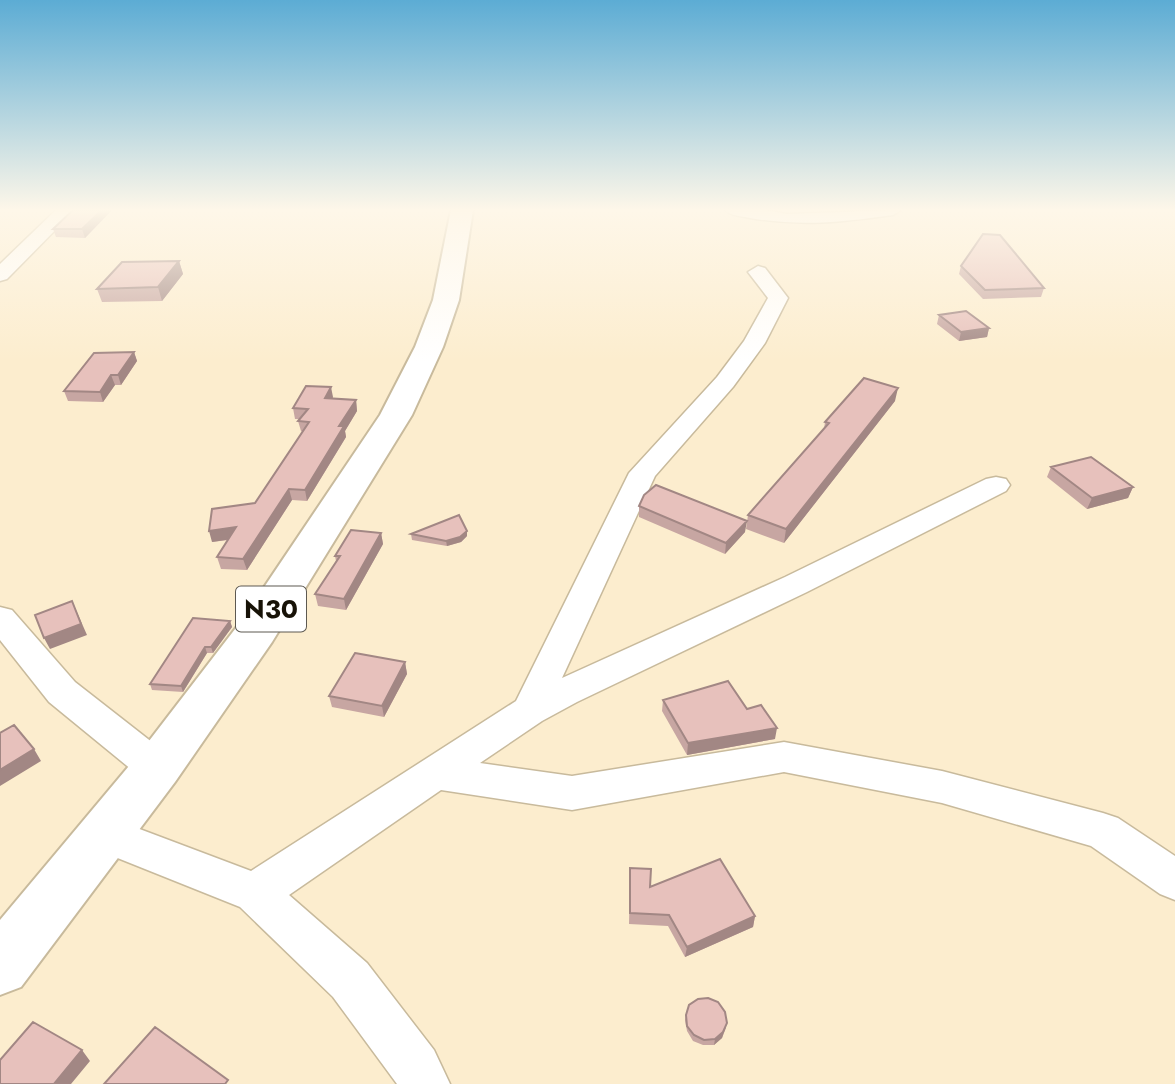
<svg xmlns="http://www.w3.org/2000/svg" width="1175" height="1084" viewBox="0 0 1175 1084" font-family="Jost,sans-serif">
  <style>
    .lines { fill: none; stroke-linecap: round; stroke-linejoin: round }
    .minor-casing { stroke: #c8ba9c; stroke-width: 3 }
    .major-casing { stroke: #c8ba9c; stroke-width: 4 }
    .minor { fill: #fff; fill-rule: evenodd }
    .major { fill: #fff; fill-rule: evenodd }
    .wall { fill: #c7a6a2 }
    .shaded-wall { fill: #a28784 }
    .building { fill: #e7c1bc; stroke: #a28784; stroke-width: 2 }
    .labels { text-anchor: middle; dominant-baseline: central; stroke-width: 5; stroke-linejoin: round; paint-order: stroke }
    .shield { fill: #fff; stroke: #5d5951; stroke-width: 2 }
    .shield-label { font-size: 26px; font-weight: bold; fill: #171207 }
  </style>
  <rect width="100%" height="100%" fill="#fcedce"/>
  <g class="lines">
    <defs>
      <path id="minor" d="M 56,210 L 75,210 L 7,279 L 0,281 L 0,264 Z
        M 725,210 L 765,210 L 787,214 L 901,210 L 893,215 C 842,222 802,227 750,218 C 741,216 731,216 725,210 Z
        M 758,266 L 765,268 L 788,298 L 765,343 L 733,387 L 655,476 L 562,678 L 785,577 L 986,479 L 996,477 L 1006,479 L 1010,485 L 1006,491 L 807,592 L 577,702 L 542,721 L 480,763 L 572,776 L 784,742 L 942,771 L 1103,813 L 1118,818 L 1175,856 L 1175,900 L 1160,894 L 1091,846 L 942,803 L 784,772 L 572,810 L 441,790 L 289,895 L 367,963 L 434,1050 L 450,1084 L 397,1084 L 333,997 L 240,907 L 90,847 L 84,834 L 90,821 L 105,816 L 251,871 L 516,701 L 629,473 L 717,377 L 744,341 L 768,298 L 748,272 Z
        M 0,607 L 12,610 L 75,682 L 171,757 L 176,768 L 171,779 L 157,784 L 143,779 L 49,702 L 0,640 Z"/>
      <path id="major" d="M 451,210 L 473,210 L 459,300 L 443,347 L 412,415 L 272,642 L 175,782 L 21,987 L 0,995 L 0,920 L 139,754 L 242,620 L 380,415 L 415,347 L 433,300 Z"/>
    </defs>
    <use href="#minor" class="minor-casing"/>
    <use href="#major" class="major-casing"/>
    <use href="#minor" class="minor"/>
    <use href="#major" class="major"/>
  </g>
  <path class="wall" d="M 112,210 L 85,238 L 56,237 L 53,229 Z
    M 179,261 L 183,274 L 162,301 L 102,302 L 97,289 Z
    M 961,266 L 1044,288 L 1041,297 L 983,299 L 959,274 Z
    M 939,315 L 989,328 L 987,337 L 959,341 L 937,324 Z
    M 134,352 L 137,361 L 121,385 L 115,385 L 103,402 L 68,401 L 64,391 Z
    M 333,397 L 332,399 L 356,400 L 357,411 L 345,431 L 346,437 L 307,501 L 292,500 L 247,570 L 221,569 L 217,557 L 228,540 L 212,542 L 255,503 L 303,432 L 301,431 L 298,421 L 300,419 L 295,419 L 293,408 Z
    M 895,401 L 784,543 L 746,529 L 748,515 L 824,429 L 825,422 Z
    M 1051,467 L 1133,487 L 1128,498 L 1087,509 L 1047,477 Z
    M 639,506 L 745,532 L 725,554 L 639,517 Z
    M 467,531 L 467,536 L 461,542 L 447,546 L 412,540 L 411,534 Z
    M 381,533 L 383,544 L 346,610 L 318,606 L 315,594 L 336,561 L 335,556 Z
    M 230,621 L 232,627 L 213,653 L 207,653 L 183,692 L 152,690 L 150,684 Z
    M 405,662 L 407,674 L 384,717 L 332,707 L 329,696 Z
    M 663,700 L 747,709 L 775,739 L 687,755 L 662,711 Z
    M 630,878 L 650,887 L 755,916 L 753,927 L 685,957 L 668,926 L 629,924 Z
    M 686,1015 L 726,1028 L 722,1038 L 714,1045 L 703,1045 L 693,1041 L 687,1031 L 685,1020 Z"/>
  <path class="shaded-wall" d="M 102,210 L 112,210 L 85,238 L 82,229 Z
    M 179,261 L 183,274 L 162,301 L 158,287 Z
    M 989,328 L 987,337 L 959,341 L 961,332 Z
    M 134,352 L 137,361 L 121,385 L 118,375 Z
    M 111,375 L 115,385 L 103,402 L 100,392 Z
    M 331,387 L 333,397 L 327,409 L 325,398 Z
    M 898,388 L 895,401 L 784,543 L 786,529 Z
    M 356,400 L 357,411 L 345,431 L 346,437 L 307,501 L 305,490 L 339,426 Z
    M 1133,487 L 1128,498 L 1087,509 L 1092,498 Z
    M 289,489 L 292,500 L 247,570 L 243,559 Z
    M 747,521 L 745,532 L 725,554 L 726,543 Z
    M 236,527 L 239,538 L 212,542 L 209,531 Z
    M 467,531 L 467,536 L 461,542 L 447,546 L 446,541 Z
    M 381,533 L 383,544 L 346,610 L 344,599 Z
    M 72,601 L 87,635 L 50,649 L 44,638 Z
    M 230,621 L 232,627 L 213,653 L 211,647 Z
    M 205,647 L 207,653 L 183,692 L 181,686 Z
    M 405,662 L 407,674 L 384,717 L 382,706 Z
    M 777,728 L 775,739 L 687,755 L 688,743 Z
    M 34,749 L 41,761 L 0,786 L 0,770 Z
    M 755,916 L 753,927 L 685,957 L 687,947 Z
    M 727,1023 L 722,1038 L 714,1045 L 715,1039 Z
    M 82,1050 L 90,1061 L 71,1084 L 54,1084 Z"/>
  <path class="building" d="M 73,210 L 102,210 L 82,229 L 53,229 Z
    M 983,234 L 1000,235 L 1044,288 L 985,290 L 961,266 Z
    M 179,261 L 158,287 L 97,289 L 122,262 Z
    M 966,311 L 989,328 L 961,332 L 939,315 Z
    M 134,352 L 118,375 L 111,375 L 100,392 L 64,391 L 94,353 Z
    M 864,378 L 898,388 L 786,529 L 748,515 L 829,423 L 825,422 Z
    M 306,386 L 331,387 L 325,398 L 356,400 L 339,426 L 344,426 L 305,490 L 289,489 L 243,559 L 217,557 L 236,527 L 209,531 L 212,509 L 255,503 L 309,422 L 298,421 L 308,409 L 293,408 Z
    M 1091,457 L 1133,487 L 1092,498 L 1051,467 Z
    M 656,485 L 747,521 L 726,543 L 639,506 L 644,495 Z
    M 459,515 L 467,531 L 460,537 L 446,541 L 411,534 Z
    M 351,530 L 381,533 L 344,599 L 315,594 L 340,556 L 335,556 Z
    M 72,601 L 81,624 L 44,638 L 35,615 Z
    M 193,618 L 230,621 L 211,647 L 205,647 L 181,686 L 150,684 Z
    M 355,653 L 405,662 L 382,706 L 329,696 Z
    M 728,681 L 747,709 L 761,705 L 777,728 L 688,743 L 663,700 Z
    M 14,725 L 34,749 L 0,770 L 0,733 Z
    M 720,859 L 755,916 L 687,947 L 669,915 L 630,913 L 630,868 L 651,869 L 650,887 Z
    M 708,998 L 718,1002 L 725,1012 L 727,1023 L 723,1032 L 715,1039 L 704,1040 L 694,1035 L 687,1026 L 686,1015 L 689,1005 L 698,999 Z
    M 33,1022 L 82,1050 L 54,1084 L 0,1084 L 0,1060 Z
    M 155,1027 L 228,1080 L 225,1084 L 104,1084 Z"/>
  <linearGradient id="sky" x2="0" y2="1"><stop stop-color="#5cacd4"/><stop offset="0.58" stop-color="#fef7e9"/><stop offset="1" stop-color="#fef7e9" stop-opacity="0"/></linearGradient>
  <rect width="1175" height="362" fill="url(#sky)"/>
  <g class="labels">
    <rect class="shield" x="236" y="586.5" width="70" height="45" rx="5"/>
    <g class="shield-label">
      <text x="271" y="609">N30</text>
    </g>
  </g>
</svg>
